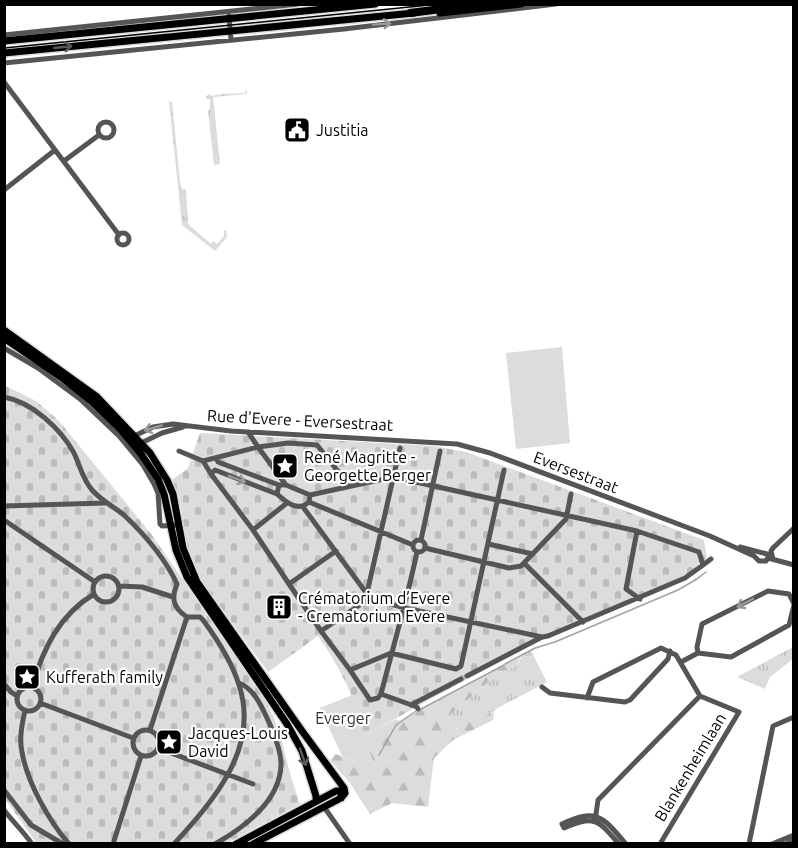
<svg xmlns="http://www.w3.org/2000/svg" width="798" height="848" viewBox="0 0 798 848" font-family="Ubuntu,sans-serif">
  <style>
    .grass { fill: url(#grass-tufts) }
    .forest { fill: url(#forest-firs) }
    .cemetery { fill: url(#cemetery-stones) }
    .garden { fill: #dcdcdc }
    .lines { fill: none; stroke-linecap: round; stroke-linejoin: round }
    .stream { stroke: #a3a3a3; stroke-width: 1.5 }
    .major-casing { stroke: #dbdbdb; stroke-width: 10 }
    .highway-casing { stroke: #dbdbdb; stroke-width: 11 }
    .minor { stroke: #555; stroke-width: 5 }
    .major { stroke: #000; stroke-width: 7 }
    .highway { stroke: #000; stroke-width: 8 }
    .tram { stroke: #000; stroke-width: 1.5 }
    .oneway { stroke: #999 }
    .oneway2 { stroke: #595959 }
    .labels { text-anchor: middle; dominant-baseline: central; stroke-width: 4.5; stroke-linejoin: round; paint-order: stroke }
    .poi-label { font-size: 16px; fill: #000; stroke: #fff; text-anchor: start }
    .street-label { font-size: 16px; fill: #000; stroke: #fff }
    .park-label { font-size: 16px; fill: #333; stroke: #fff }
  </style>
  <defs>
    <pattern id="grass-tufts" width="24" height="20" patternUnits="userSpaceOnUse" patternTransform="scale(1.5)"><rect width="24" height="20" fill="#dcdcdc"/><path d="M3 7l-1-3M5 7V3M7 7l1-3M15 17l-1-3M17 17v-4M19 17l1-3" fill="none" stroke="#bbb"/></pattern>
    <pattern id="forest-firs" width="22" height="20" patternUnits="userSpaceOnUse" patternTransform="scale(1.5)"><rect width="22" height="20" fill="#dcdcdc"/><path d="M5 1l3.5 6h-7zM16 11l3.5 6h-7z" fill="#bbb"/></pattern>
    <pattern id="cemetery-stones" width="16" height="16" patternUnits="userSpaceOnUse" patternTransform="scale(1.5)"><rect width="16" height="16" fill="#dcdcdc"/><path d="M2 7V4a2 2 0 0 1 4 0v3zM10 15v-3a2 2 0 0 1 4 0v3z" fill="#bbb"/></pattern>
  </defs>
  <rect width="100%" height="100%" fill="#fff"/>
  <path class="grass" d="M 247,89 L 247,94 L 213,97 L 220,164 L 214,165 L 208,110 L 210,109 L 210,99 L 206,99 L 206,96 L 210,94 L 212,96 L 222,94 L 245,93 Z
    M 169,101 L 172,102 L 180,181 L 182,189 L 186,190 L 188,224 L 211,244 L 213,241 L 217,244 L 224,236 L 224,230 L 226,230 L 227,237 L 215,251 L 182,225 Z
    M 709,569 L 698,579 L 678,590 L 531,651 L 547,682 L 496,709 C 490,716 465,724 453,731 L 449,716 L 493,678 L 517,665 L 521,658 L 520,655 L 535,648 L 555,642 L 683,587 Z
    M 793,647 L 793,659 L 770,677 L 765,689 L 737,677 Z"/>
  <path class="forest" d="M 521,656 L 517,665 L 493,678 L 449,716 L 454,731 L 467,723 L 494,712 L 493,720 L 453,740 L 434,758 L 428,807 L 392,803 L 370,814 L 350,783 L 330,760 L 335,754 L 354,760 L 373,762 L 364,736 L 396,719 L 399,721 Z"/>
  <path class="cemetery" d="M 4,385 L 36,401 L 59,421 L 152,535 L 263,696 L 273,715 L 283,746 L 291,777 L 300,804 L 227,843 L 37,844 L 5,799 Z
    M 200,433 L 433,446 L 466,452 L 704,540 L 707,559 L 700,562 L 693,571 L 657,589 L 516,652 L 364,736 C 356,699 340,667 318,636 L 268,672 L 203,583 L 193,564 L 186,541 L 181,508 L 172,480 L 188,468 Z"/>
  <path class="garden" d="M 562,347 L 570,443 L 516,449 L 506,353 Z
    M 352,695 L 373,762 L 358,768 L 354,760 L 342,756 L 320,708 Z"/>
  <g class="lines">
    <path class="stream" d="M 505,664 L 535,648 L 555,642 L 678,590 L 697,579 L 706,572
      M 421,709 L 504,665
      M 379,755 L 396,725 L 416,711"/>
    <defs>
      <path id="major" d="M 440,13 L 521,4
        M 4,41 L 375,4
        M 4,53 L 414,13
        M 4,330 L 96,396 L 150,453 L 167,480 L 173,494 L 183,548 L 197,582 L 302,731 L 344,788 L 345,793 L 341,798 L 253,844
        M 4,338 L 61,377 L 91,401 L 121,430 L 141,454 L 158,479 L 164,494 L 176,550 L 187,577 L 287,724 L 302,751 L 316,796 L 316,801
        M 236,844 L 336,791 L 341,791 L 341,798"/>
      <path id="highway" d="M 410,13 L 480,4"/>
    </defs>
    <use href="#major" class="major-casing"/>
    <use href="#highway" class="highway-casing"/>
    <path class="minor" d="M 229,16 L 231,40
      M 4,35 L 298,4
      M 4,63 L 344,29 L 556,4
      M 4,82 L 119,235
      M98 130a8 8 0 1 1 16 0a8 8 0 1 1-16 0Z
      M 64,161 L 99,135
      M 4,190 L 55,150
      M117 239a6 6 0 1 1 12 0a6 6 0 1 1-12 0Z
      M 4,348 L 38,368 L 80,399 L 119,436 L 143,465 L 154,484 L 158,493 L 160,524 L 162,526 L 178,525
      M 4,397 C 32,402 61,429 74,453 C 80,466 83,480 92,490 C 103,502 113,506 124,515 C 144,534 165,558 177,584 C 171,598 173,608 187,617 L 200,617 L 203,620 C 217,639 232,662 239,685 C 260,748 214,800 174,844
      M 248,432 L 258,447 L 288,443 L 317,445 L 345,480 L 347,487
      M 132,437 L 153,427 L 173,424 L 231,431 L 457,444 L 490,453 L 710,536 L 754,556 L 759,561 L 766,561 L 768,558 L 794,565
      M 139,444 L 162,433 L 183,427
      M 179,451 L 203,461 L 211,474 L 215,470 L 277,494
      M 216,458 L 218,462 L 279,485
      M 203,461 L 258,447 L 286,485 L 310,495 L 309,502 C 298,512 287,503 277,494 L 279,485 L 286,485
      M 211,474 L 253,530 L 287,503
      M 310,495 L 393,477 L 637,531 L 699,552 L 703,565 L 711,559
      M 309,502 L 413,545
      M 4,506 L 105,503
      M 303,507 L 370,598 L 405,608 L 542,637 L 548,636 L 685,578 L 703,565
      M 4,520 L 95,582
      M 253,530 L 289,584 L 336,551
      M 637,531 L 626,589 L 640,599
      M413 546a6 6 0 1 1 12 0a6 6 0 1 1-12 0Z
      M 421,540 L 440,451
      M 488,544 L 533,554
      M 740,547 L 767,554 L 768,558
      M 425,548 L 509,568 L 521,566 L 566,519 L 571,494
      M 417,552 C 407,600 393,647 381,694 L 378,698 L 370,700 L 350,670 L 391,653 L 456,669 L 461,666 L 504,470
      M 773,559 L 771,551 L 773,548 L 794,528
      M 524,563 L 583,622
      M93 589a13 13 0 1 1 26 0a13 13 0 1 1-26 0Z
      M 289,584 L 321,631 L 370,598
      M 119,586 L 142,587 L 173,597
      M 367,593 L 400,448
      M 321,631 L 350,670
      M 698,653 L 697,647 L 702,624 L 768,591 L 789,594 L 794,604
      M 681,662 L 698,653 L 731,657 L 789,625 L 794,605
      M 467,676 L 542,637
      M 4,684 L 11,692 L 17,696
      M17 699a12 12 0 1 1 24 0a12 12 0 1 1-24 0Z
      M 32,687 C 43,649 59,615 94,594
      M 542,687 L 550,693 L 625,702 L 630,700 L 668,659 L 670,651
      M 381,694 L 417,707 L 418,709
      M 587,698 L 593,682 L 661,648 L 676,655 L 700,696 L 739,712 L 660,844
      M 40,703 L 133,738
      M 411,705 L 461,679
      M 25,710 C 22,724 19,739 22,752 C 27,782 49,821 69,844
      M133 743a13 13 0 1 1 26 0a13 13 0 1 1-26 0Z
      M 150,730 L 187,617
      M 158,748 L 253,784
      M 4,790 L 31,825 L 63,844
      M 324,807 L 350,844
      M 4,810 C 13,822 24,832 32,844
      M 595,821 L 598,800 L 700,696
      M 113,844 L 141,756
      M 215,844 C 245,827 282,800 281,762 C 280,747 273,731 267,718 C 261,705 253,688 239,683
      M 619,844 C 597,819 595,815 564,828 L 562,824 C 597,808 602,816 626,844
      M 749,844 L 773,726 L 794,717
      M 772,844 L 794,835
      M 786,844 L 794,840"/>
    <use href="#major" class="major"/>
    <use href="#highway" class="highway"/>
    <path class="tram" d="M 4,48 L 439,4"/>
  </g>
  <defs><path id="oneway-shaft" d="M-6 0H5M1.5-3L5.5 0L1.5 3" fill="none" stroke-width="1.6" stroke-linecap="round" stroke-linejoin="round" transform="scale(1.5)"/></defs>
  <g class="oneway">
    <use href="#oneway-shaft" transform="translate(382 24) rotate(-4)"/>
    <use href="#oneway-shaft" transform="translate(153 428) rotate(164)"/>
    <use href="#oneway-shaft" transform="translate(237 479) rotate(21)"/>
    <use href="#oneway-shaft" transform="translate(745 603) rotate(152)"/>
  </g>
  <g class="oneway2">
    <use href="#oneway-shaft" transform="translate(63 47) rotate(-6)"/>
    <use href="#oneway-shaft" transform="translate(303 757) rotate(70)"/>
  </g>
  <defs>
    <symbol id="civic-square" viewBox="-11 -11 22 22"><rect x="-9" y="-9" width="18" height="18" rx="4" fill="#000" stroke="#fff"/><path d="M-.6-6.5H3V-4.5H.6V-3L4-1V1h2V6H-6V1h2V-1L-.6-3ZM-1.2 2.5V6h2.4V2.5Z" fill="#fff"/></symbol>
    <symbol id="sight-square" viewBox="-11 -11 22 22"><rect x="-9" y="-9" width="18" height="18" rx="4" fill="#000" stroke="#fff"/><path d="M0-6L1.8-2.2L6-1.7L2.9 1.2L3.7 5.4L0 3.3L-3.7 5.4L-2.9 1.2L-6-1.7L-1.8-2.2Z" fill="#fff"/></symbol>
    <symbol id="building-square" viewBox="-11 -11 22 22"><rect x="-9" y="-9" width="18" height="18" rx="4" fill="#000" stroke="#fff"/><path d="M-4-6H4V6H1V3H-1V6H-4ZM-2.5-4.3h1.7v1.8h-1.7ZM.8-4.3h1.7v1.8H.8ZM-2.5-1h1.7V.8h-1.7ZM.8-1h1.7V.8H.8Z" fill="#fff"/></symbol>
  </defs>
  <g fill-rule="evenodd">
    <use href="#civic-square" x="282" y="115" width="30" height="30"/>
    <use href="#sight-square" x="270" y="451" width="30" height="30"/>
    <use href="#building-square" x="264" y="592" width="30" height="30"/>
    <use href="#sight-square" x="12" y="662" width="30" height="30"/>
    <use href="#sight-square" x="154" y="727" width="30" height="30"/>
  </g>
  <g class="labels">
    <g class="poi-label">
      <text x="316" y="130">Justitia</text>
      <text x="304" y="457">René Magritte -<tspan x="304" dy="18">Georgette Berger</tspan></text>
      <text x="298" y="598">Crématorium d’Evere<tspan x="298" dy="18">- Crematorium Evere</tspan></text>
      <text x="46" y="677">Kufferath family</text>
      <text x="188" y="733">Jacques-Louis<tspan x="188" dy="18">David</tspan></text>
    </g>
    <g class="street-label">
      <text transform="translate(300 420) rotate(3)">Rue d'Evere - Eversestraat</text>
      <text transform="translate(576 472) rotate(21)">Eversestraat</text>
      <text transform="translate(690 767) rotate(-59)">Blankenheimlaan</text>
    </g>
    <g class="park-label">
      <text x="343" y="718">Everger</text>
    </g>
  </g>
  <rect width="798" height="848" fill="none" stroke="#000000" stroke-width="12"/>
</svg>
